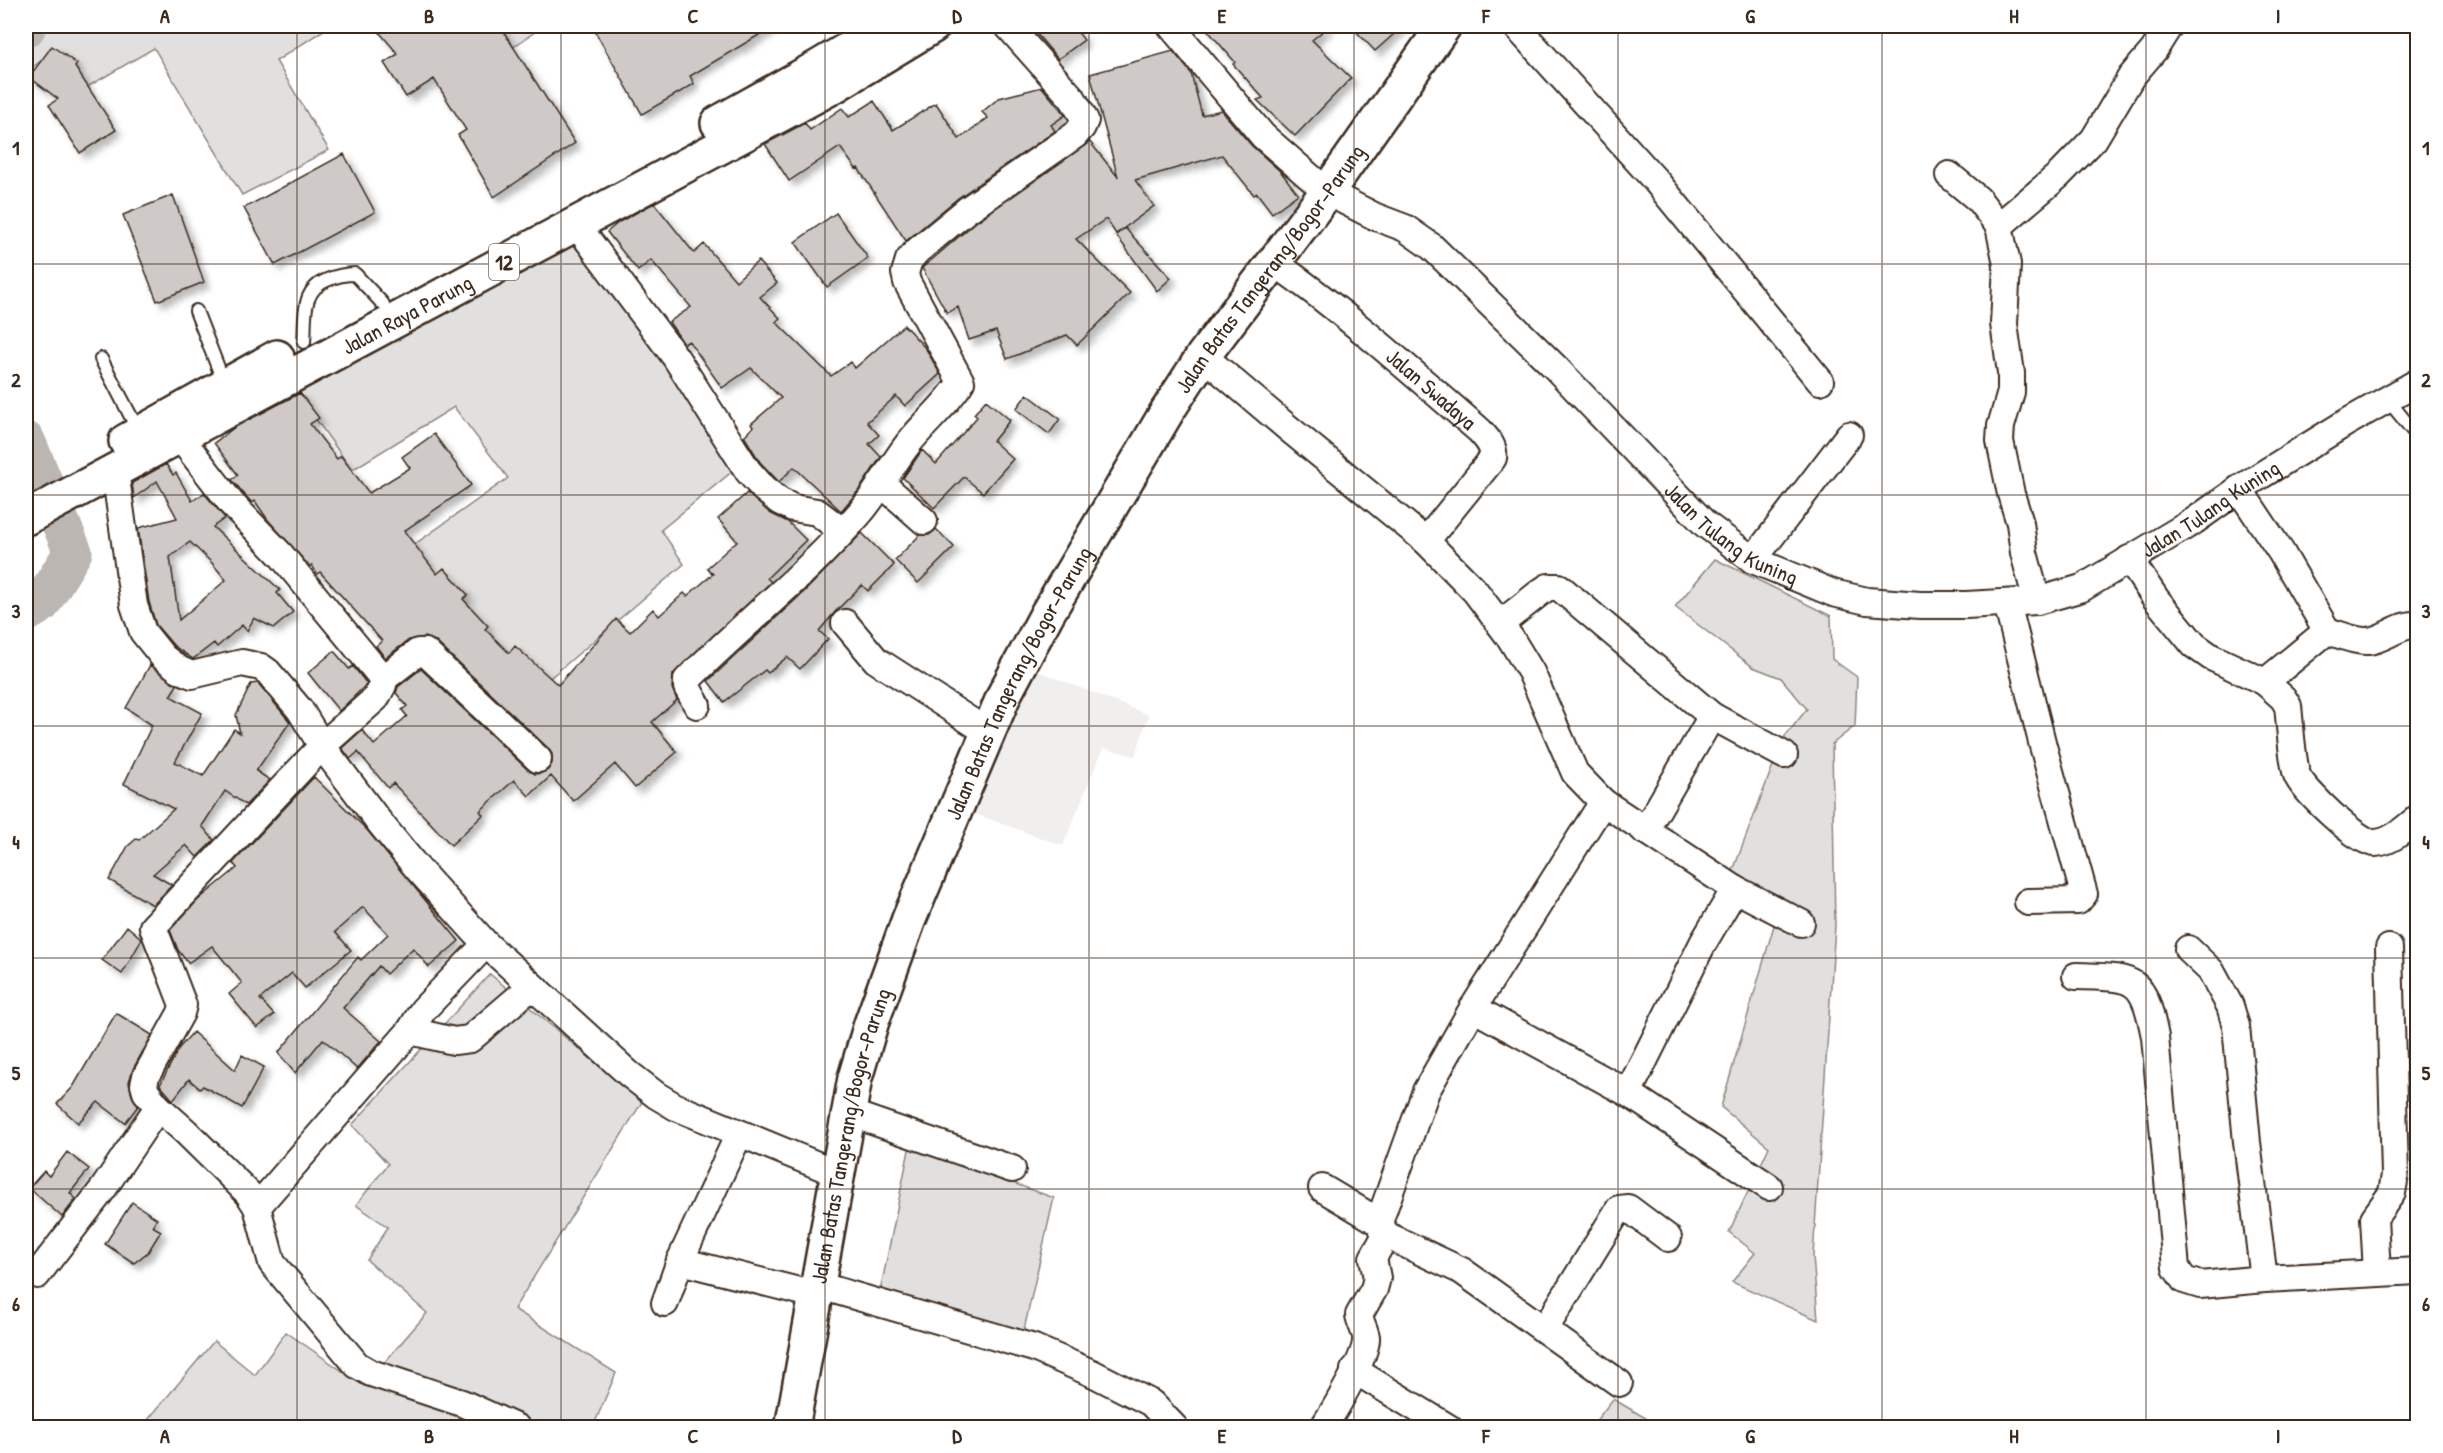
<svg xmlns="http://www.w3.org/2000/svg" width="2443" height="1453" viewBox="0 0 2443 1453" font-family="'Patrick Hand',sans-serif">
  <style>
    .built { fill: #f1efee }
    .green { fill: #e2e0de; stroke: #8e857e; stroke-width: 1.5 }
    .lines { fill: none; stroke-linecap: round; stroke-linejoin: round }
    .river { stroke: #bcb6b3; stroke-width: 39 }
    .building { fill: #cfcac7; stroke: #3b2a1e; stroke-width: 1.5; fill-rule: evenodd; filter: url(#shadow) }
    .lane-casing { stroke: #3b2a1e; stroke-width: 16 }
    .street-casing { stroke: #3b2a1e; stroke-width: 30 }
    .primary-casing { stroke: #3b2a1e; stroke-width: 38 }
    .highway-casing { stroke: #3b2a1e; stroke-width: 38 }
    .lane { stroke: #fff; stroke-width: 12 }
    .street { stroke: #fff; stroke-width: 26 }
    .primary { stroke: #fff; stroke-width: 33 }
    .highway { stroke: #fff; stroke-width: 33 }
    .grid { fill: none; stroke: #3b2a1e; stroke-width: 1.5; stroke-opacity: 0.55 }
    .labels { text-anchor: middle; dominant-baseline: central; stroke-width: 4.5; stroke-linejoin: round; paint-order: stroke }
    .shield { fill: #fff; stroke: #766a62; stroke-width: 1.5 }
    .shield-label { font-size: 21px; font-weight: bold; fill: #3b2a1e }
    .street-label { font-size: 22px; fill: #3b2a1e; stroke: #fff }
    .neatline { fill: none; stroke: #3b2a1e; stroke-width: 2 }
    .grid-label { font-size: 20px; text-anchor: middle; font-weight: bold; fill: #3b2a1e }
  </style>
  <defs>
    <filter id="shadow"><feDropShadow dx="5.5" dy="5.5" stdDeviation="3" flood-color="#0004"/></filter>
  </defs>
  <rect width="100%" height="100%" fill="#fff"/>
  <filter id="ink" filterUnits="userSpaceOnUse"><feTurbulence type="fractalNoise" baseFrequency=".0167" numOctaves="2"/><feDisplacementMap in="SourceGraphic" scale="12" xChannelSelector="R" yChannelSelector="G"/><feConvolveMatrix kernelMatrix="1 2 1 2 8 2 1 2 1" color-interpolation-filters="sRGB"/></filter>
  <g filter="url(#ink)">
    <path class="built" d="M 1025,666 L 1149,715 L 1135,756 L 1103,748 L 1063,846 L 959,808 Z"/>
    <path class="green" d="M 26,26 L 330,26 L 276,61 L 329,150 L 242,195 L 154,48 L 77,93 L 48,56 L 26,72 Z
      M 488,26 L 543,26 L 505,53 Z
      M 555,226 L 636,312 L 740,465 L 661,530 L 684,564 L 537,689 L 411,547 L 508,478 L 454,407 L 352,470 L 285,376 Z
      M 1715,559 L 1831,616 L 1832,659 L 1857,677 L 1855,726 L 1832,744 L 1835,926 L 1813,1256 L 1818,1320 L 1732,1282 L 1755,1253 L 1729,1232 L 1769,1147 L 1721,1107 L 1782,898 L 1731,876 L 1783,739 L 1807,709 L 1781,678 L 1753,667 L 1675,607 Z
      M 490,974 L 642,1102 L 514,1309 L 616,1373 L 593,1427 L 141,1428 L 214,1341 L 255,1375 L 286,1332 L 364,1386 L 427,1313 L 367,1260 L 388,1227 L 356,1205 L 388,1164 L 352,1125 Z
      M 910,1145 L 1054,1198 L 1018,1356 L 877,1307 Z
      M 1613,1399 L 1661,1427 L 1591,1427 Z"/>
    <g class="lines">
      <path class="river" d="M 26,28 L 27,26
        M 26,441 L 73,552 L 41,604 L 26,613"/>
    </g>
    <path class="building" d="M 389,26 L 500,26 L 575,143 L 494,197 L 458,135 L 466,130 L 434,79 L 406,97 L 384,63 L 398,54 L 380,33 Z
      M 592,26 L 774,26 L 690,76 L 694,84 L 642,114 Z
      M 1030,26 L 1073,26 L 1084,40 L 1058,59 Z
      M 1204,26 L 1329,26 L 1312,40 L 1351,78 L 1295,136 L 1257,100 L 1263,98 L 1233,64 L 1235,62 Z
      M 1351,26 L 1403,26 L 1375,51 Z
      M 52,46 L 77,64 L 75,67 L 116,130 L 80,153 L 49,105 L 58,99 L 29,77 Z
      M 1173,51 L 1191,73 L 1202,115 L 1221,110 L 1252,146 L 1281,172 L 1298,194 L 1272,213 L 1257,193 L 1254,195 L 1222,155 L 1135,180 L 1154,206 L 1116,234 L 1106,219 L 1076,239 L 1130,293 L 1077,345 L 1067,335 L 1007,359 L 996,331 L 969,340 L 958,307 L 947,313 L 922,268 L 976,222 L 1090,142 L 1118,177 L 1090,74 Z
      M 1042,87 L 1065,115 L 1051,125 L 1055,131 L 958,198 L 906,241 L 858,168 L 856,169 L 840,147 L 789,181 L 765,144 L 805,123 L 810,130 L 842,108 L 849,117 L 874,101 L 893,130 L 936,103 L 959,139 L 988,118 L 982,112 L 999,98 Z
      M 344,154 L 375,212 L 275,265 L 244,208 Z
      M 173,195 L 204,282 L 157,301 L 123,215 Z
      M 654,203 L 694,253 L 704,244 L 736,281 L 758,261 L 777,283 L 760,297 L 780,318 L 776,322 L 831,376 L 851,362 L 855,368 L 904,325 L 926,349 L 940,374 L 905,406 L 896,396 L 867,422 L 879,435 L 869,444 L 881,457 L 859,490 L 841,511 L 794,467 L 779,482 L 760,462 L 744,436 L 753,427 L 751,424 L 781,398 L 751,368 L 722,388 L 689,341 L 684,344 L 669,322 L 691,307 L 651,260 L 638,271 L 607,232 L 619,222 Z
      M 836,213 L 868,258 L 827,287 L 795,242 Z
      M 1125,228 L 1171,278 L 1157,291 L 1116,235 Z
      M 300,393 L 319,418 L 310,424 L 337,459 L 341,456 L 369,493 L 410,468 L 402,457 L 434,434 L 471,485 L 404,531 L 437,574 L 444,568 L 468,595 L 463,599 L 488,626 L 485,629 L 509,653 L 515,646 L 558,685 L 616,619 L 630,632 L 653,609 L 659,616 L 684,593 L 687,596 L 713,574 L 707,568 L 737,541 L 718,519 L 747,493 L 770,513 L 788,522 L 806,540 L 767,578 L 771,582 L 673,674 L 672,688 L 677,700 L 652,722 L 677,752 L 635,788 L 615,764 L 573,801 L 551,776 L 529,796 L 514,780 L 480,811 L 483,815 L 451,845 L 393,783 L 388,788 L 358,752 L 350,759 L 342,748 L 362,730 L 374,745 L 407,716 L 402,710 L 407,706 L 396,693 L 398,687 L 421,669 L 528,770 L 535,774 L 542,773 L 548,770 L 552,763 L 552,754 L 548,748 L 435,641 L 425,637 L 409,640 L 385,658 L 376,646 L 382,641 L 320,572 L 317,574 L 312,565 L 310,567 L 268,520 L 255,501 L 252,503 L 232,480 L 238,475 L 214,443 L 235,427 Z
      M 1027,394 L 1060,419 L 1049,434 L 1016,409 Z
      M 986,400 L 1010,420 L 993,441 L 1013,459 L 983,493 L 964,477 L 934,508 L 903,478 L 922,450 L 936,464 L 977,417 L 974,414 Z
      M 166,464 L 173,475 L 176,473 L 192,501 L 204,493 L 225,518 L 213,527 L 280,590 L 277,593 L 293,612 L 274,628 L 254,618 L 247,631 L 242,625 L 217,647 L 214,643 L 193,659 L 174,646 L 156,625 L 149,602 L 138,528 L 177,518 L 157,481 L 134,498 L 132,483 ZM 190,542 L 212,563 L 226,580 L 179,620 L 170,557 Z
      M 936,529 L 954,547 L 918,583 L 895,560 L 920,535 L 929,535 Z
      M 862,533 L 894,565 L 868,591 L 862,585 L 835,612 L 819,631 L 828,639 L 800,669 L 787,657 L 768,673 L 765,670 L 724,702 L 708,681 L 806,590 Z
      M 334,651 L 349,669 L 353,666 L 367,684 L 339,711 L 308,673 Z
      M 150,665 L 177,685 L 170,696 L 202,713 L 175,762 L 203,776 L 234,729 L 240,733 L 236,715 L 251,684 L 258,683 L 290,722 L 256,771 L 270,780 L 246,805 L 225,791 L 202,826 L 214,840 L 197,857 L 186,845 L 153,874 L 172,885 L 153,905 L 109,880 L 128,846 L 136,839 L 139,840 L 174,809 L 124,784 L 152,725 L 126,708 Z
      M 314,777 L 367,830 L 459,941 L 429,967 L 413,948 L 386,974 L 379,966 L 343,1008 L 381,1041 L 357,1069 L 323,1039 L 295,1073 L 278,1053 L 358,957 L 361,960 L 388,934 L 363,907 L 335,932 L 351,950 L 305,988 L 292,973 L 260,999 L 274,1015 L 257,1028 L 229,994 L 242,983 L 212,946 L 188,963 L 178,950 L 170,930 L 198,900 L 237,868 L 233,863 Z
      M 127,926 L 142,939 L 122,974 L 102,960 Z
      M 116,1013 L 152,1035 L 133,1069 L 129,1082 L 132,1096 L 138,1106 L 125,1123 L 98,1102 L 78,1123 L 57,1104 L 73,1087 Z
      M 193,1032 L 235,1070 L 242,1055 L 264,1067 L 242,1108 L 203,1086 L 200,1089 L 189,1079 L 173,1100 L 160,1085 L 179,1048 Z
      M 67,1152 L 89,1169 L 70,1193 L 76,1199 L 62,1217 L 29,1188 L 44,1171 L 49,1176 Z
      M 132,1202 L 157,1219 L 152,1226 L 161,1231 L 148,1252 L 134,1263 L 105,1244 Z"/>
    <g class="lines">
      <defs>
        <path id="lane" d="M 196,311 L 224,383
          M 304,342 C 306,318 300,291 327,280 C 336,276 345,274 355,274 L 383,304
          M 101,359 L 139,432
          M 2388,400 L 2418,437"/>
        <g id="street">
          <path id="s1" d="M 1171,26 L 1263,136 L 1327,192 L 1376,217 L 1405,228 L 1432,247 L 1555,367 L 1705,524 L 1753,560 L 1833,593 L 1867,601 L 1920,605 L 1966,605 L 2037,601 L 2082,588 L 2194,521 L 2239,489 L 2344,424 L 2418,382"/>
          <path d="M 1516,26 L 1656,181 L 1820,381"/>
          <path d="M 1949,175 L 1978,199 L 1999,226"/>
          <path d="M 576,224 L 676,358 L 748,471 L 764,489 L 779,501 L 793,508 L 817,512 L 842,531"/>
          <path id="s2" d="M 1275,263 C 1347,314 1413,373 1480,431 C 1487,439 1495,447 1493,458 L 1426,541"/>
          <path d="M 1203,356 L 1288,428 L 1426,541 L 1475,591 L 1511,639 L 1531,672 L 1575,773 L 1603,802 L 1735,889 L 1801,923"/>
          <path d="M 180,437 L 231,503 L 281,555 L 379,674 L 383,685 L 376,698 L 322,746 L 153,927 L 183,1005 L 181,1013 L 146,1076 L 144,1085 L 146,1092 L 158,1107 L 186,1132 L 248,1193 L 257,1207 L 272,1263 L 357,1365 L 371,1373 L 462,1403 L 517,1428"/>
          <path d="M 115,471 L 134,605 L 143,632 L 163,657 L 180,670 L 192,675 L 242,663 L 261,667 L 268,672 L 300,710 L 322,746 L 380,823 L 417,868 L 486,944 L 629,1074 L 656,1095 L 676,1107 L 839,1174"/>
          <path d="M 881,483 L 924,521"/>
          <path d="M 2239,489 L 2281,552 L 2327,631 C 2339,634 2356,642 2368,641 C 2386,639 2400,623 2418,625"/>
          <path d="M 2129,559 L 2156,599 L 2194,645 L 2211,657 L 2265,682 L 2327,631"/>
          <path d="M 1753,560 L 1849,435"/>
          <path d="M 2037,601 L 2024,553 L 2020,523 L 2011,494 L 2000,441 L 2001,426 L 2011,392 L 2011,373 L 2004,324 L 2007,264 L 1999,226 L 2059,175 L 2094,139 L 2131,77 L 2154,50 L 2169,26"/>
          <path d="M 2007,603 L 2043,746 L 2084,894 L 2078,901 L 2028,902"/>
          <path d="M 845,623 L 876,660 L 989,733"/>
          <path d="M 1500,624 L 1542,591 L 1548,587 L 1559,587 L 1712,716 L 1784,755"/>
          <path d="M 382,680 L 418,652 L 425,652 L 538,759"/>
          <path d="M 2265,682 L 2283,698 L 2288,706 C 2290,723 2292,761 2297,775 C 2302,789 2360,845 2375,843 C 2392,842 2404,829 2418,818"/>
          <path d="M 697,705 L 687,687 L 687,680 C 743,624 806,575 858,515 C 877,494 890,467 908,444 C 924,423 947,405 961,382 L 907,282 L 905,273 L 909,260 L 917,251 L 967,210 L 1075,135 L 1082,127 L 1085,120 L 1073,99 L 1008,26"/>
          <path d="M 1645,831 L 1712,716"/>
          <path d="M 2188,949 L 2211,971 L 2230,1006 L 2236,1026 L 2247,1142 L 2264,1279"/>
          <path d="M 2076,976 C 2135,978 2143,975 2155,1037 L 2176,1268 L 2184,1280 L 2200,1285 L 2264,1279 L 2418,1271"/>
          <path d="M 1473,1008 L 1628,1093 L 1769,1187"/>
          <path d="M 410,1031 L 454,1041 L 470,1039 L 531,987"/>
          <path d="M 1628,1093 L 1703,943 L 1735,889"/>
          <path d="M 849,1113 L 1012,1169"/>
          <path d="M 1322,1188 L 1379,1222 L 1386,1235 L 1462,1271 L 1619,1383"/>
          <path d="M 257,1207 L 410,1031 L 423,1010 L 486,944"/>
          <path d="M 1379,1222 L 1426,1091 L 1473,1008 L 1603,802"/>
          <path d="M 680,1261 L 815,1295"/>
          <path d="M 2377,1273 L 2374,1218 L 2392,1193 L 2395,1175 L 2389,948"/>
          <path d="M 37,1275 L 103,1189 L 158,1107"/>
          <path d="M 817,1285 L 1034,1348 L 1094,1374 L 1151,1403 L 1175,1428"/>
          <path d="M 665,1303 L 680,1261 L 739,1134"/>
          <path d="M 1545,1329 L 1619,1209 L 1628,1208 L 1668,1238"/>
          <path d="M 1354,1370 L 1449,1428"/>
          <path d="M 1323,1428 C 1334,1411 1368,1355 1366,1337 C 1365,1330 1360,1322 1359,1315 L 1374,1289 L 1377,1278 L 1373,1258 L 1386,1235"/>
        </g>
        <g id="primary">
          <path id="s3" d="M 792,1428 L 855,1078 L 871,1024 L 909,919 L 1005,693 L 1047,614 L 1168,410 L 1203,356 L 1327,192 L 1444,26"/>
        </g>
        <g id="highway">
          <path d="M 718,123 L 820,66 L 887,26"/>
          <path d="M 126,441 L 277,357"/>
          <path id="s4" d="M 26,518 L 834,86 L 933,26"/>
        </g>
      </defs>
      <use href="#lane" class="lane-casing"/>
      <use href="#street" class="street-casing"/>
      <use href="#primary" class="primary-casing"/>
      <use href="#highway" class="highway-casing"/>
      <use href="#lane" class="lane"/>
      <use href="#street" class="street"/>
      <use href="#primary" class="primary"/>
      <use href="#highway" class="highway"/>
    </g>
  </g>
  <path class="grid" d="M 297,26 L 297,1428M 561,26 L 561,1428M 825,26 L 825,1428M 1089,26 L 1089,1428M 1354,26 L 1354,1428M 1618,26 L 1618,1428M 1882,26 L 1882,1428M 2146,26 L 2146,1428M 26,264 L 2418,264M 26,495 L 2418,495M 26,726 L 2418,726M 26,958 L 2418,958M 26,1189 L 2418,1189"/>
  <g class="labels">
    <rect class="shield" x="489" y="244" width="30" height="36" rx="4.5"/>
    <g class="shield-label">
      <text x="504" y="262">12</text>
    </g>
    <g class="street-label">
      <text stroke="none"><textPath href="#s3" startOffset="1270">Jalan Batas Tangerang/Bogor–Parung</textPath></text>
      <text stroke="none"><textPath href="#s4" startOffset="432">Jalan Raya Parung</textPath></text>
      <text stroke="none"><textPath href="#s2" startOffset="201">Jalan Swadaya</textPath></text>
      <text stroke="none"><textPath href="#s1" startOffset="1286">Jalan Tulang Kuning</textPath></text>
      <text stroke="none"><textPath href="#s1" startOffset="764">Jalan Tulang Kuning</textPath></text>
      <text stroke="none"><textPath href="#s3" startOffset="784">Jalan Batas Tangerang/Bogor–Parung</textPath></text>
      <text stroke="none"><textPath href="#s3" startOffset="298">Jalan Batas Tangerang/Bogor–Parung</textPath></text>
    </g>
  </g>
  <rect width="2443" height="1453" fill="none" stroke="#fff" stroke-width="66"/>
  <rect x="33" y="33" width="2377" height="1387" class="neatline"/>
  <g class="grid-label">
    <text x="165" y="23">A</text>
    <text x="429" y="23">B</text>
    <text x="693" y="23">C</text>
    <text x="957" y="23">D</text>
    <text x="1222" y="23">E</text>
    <text x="1486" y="23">F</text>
    <text x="1750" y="23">G</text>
    <text x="2014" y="23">H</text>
    <text x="2278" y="23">I</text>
    <text x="16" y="155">1</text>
    <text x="2426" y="155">1</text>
    <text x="16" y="387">2</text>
    <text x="2426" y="387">2</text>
    <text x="16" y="618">3</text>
    <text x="2426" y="618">3</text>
    <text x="16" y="849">4</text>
    <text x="2426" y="849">4</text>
    <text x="16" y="1080">5</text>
    <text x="2426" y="1080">5</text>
    <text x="16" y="1311">6</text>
    <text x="2426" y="1311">6</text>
    <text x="165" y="1443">A</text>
    <text x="429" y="1443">B</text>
    <text x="693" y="1443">C</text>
    <text x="957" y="1443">D</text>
    <text x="1222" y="1443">E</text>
    <text x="1486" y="1443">F</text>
    <text x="1750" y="1443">G</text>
    <text x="2014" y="1443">H</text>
    <text x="2278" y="1443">I</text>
  </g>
</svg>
